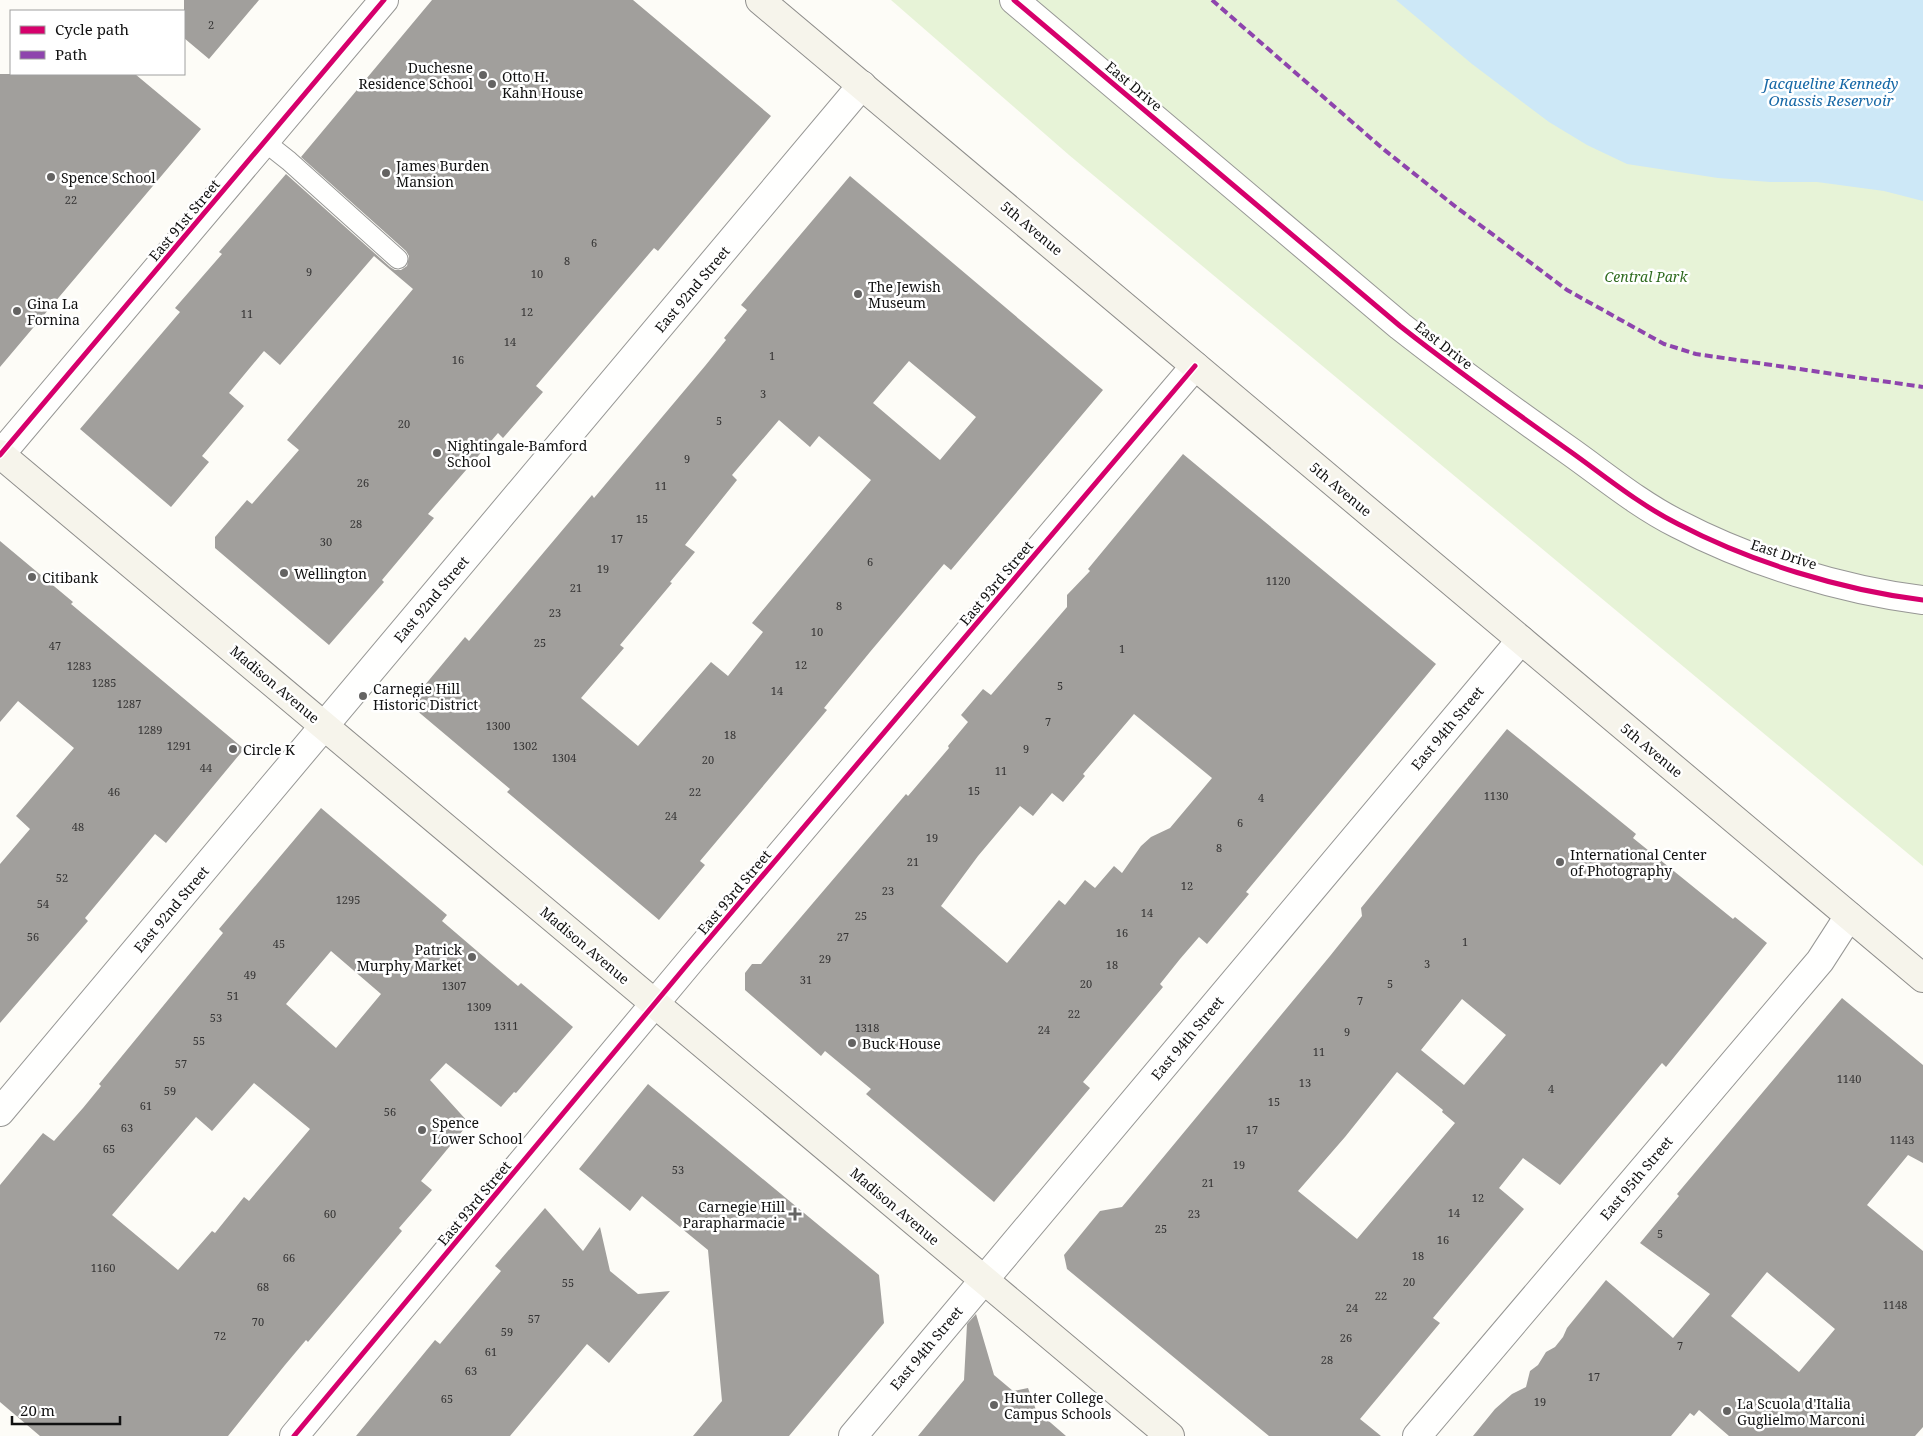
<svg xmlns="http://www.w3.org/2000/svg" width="1923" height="1436" viewBox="0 0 1923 1436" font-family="'Noto Serif',serif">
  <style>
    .green { fill: #e7f3d7 }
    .water { fill: #cde8f7 }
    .building { fill: #a19f9c; fill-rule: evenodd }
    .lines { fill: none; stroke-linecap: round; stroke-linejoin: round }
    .lane-casing { stroke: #979795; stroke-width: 21 }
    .street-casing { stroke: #979795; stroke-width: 30 }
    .secondary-casing { stroke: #8e8d8b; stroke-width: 30 }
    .lane { stroke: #fffffe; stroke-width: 19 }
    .street { stroke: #fffffe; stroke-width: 28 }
    .secondary { stroke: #f6f4eb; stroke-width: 28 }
    .quiet { stroke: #8e44ad; stroke-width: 4; stroke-dasharray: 8 4; stroke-linecap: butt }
    .cycleway-casing { stroke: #fff; stroke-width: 8 }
    .cycleway { stroke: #d6006c; stroke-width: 5 }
    .poi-dot { fill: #646362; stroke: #fff; stroke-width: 2 }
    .labels { text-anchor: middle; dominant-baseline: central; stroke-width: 5; stroke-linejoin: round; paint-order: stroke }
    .number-label { font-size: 11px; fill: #353434 }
    .poi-label { font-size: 14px; fill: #111; stroke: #fff; text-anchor: start }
    .street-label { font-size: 14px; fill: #111; stroke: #fff }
    .park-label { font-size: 14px; font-style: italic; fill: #2f6b1f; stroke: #fff }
    .water-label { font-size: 15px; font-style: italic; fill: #1768a6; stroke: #fff }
  </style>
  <rect width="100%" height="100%" fill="#fdfcf7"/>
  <path class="green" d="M 891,0 L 1923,0 L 1923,866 L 1069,155 Z"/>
  <path class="water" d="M 1396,0 L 1923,0 L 1923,201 L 1884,191 L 1817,182 L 1770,182 L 1718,178 L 1627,164 L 1587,145 L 1549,122 L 1472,64 Z"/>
  <path class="building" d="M 184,0 L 259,0 L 209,59 L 184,38 Z
    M 432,0 L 633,0 L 771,116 L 658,251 L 654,248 L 536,386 L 543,392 L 503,438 L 498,433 L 428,514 L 434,518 L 382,580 L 384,582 L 329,645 L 215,548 L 215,537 L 247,500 L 252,504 L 299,450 L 287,440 L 413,289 L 374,256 L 280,365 L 264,351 L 229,393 L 244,406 L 202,456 L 209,462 L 171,507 L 80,429 L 180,312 L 175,308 L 222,254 L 219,252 L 286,174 L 390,267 L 395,270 L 401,270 L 407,266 L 409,256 L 406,251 L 301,157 Z
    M 0,74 L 135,74 L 201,129 L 0,367 Z
    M 850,176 L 1103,390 L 951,570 L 944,564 L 870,652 L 824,708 L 827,710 L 700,861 L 705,865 L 659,920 L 507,792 L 510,789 L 409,704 L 465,637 L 469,641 L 592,495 L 594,498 L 705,366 L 726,340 L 724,338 L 747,310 L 741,305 ZM 909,361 L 976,417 L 940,460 L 873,403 ZM 779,420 L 810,447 L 819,436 L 871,480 L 752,623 L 763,632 L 728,676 L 711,662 L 638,746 L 581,698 L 624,648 L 620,645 L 672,583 L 670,582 L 695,552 L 685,545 L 737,480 L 732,475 Z
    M 1183,454 L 1436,664 L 1246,892 L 1249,894 L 1207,944 L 1199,937 L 1180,959 L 1160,984 L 1163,987 L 1083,1082 L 1090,1088 L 994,1202 L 866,1094 L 871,1089 L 825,1051 L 821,1056 L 745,990 L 745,973 L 752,964 L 761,964 L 906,794 L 908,796 L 949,748 L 948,746 L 968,722 L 961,715 L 983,689 L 991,695 L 1036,643 L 1067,607 L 1067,595 L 1090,571 L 1088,569 ZM 1134,714 L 1212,778 L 1170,828 L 1151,837 L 1141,846 L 1122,873 L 1114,866 L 1095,888 L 1085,880 L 1065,905 L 1059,900 L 1007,963 L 941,906 L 978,856 L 1020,806 L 1033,816 L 1052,793 L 1063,802 L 1085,776 L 1083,774 Z
    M 0,541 L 73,602 L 71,604 L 244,749 L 166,843 L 155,834 L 85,918 L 88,921 L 0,1023 L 0,864 L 30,829 L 16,816 L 74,748 L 18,701 L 0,722 Z
    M 1507,729 L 1636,834 L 1633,838 L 1733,919 L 1735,917 L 1767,943 L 1666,1067 L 1662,1063 L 1560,1185 L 1523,1158 L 1499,1188 L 1524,1209 L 1433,1318 L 1440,1323 L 1360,1419 L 1381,1436 L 1269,1436 L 1067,1269 L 1064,1255 L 1100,1211 L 1122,1207 L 1330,956 L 1362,916 L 1361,908 ZM 1462,999 L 1506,1035 L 1464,1085 L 1421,1050 ZM 1397,1072 L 1443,1110 L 1442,1112 L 1455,1123 L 1357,1239 L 1298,1191 L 1345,1137 Z
    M 321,808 L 447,915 L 442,921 L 518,986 L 521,983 L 573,1027 L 516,1093 L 514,1092 L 501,1107 L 446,1063 L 430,1080 L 469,1123 L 421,1181 L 432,1190 L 399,1228 L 402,1231 L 308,1342 L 306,1340 L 285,1365 L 228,1436 L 40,1436 L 0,1402 L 0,1185 L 43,1133 L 54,1141 L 83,1108 L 101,1086 L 99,1084 L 223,933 L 219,929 ZM 331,951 L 381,994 L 336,1048 L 286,1004 ZM 254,1083 L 310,1129 L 249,1201 L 244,1197 L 215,1233 L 212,1231 L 178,1270 L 112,1215 L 196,1117 L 212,1131 Z
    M 1842,998 L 1923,1065 L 1923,1163 L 1908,1155 L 1867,1205 L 1923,1251 L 1923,1427 L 1915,1436 L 1729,1436 L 1699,1410 L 1694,1416 L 1690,1413 L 1671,1436 L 1473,1436 L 1495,1409 L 1512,1394 L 1526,1387 L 1530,1371 L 1538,1365 L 1546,1352 L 1555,1347 L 1563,1337 L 1567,1328 L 1606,1280 L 1673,1338 L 1710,1294 L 1640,1243 L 1679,1196 L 1677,1194 ZM 1767,1272 L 1835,1329 L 1799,1372 L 1731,1316 Z
    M 648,1084 L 879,1275 L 884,1323 L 789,1436 L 693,1436 L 722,1401 L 708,1250 L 642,1196 L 630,1211 L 579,1169 Z
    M 545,1208 L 583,1251 L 600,1227 L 610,1271 L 638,1294 L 670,1291 L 609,1363 L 587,1344 L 510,1436 L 356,1436 L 435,1340 L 440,1344 L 501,1271 L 495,1266 Z
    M 976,1314 L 994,1375 L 1013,1391 L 1028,1388 L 1036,1410 L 1066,1436 L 918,1436 L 964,1380 L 967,1324 Z"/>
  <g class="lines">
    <defs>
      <path id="lane" d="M 265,142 L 289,161 L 398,259"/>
      <path id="street" d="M 1014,0 L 1400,326 C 1456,370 1513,411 1571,452 C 1606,477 1640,505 1678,524 C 1751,562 1841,590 1923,600
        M 0,455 L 384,0
        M 0,1112 L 862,85
        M 294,1436 L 691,960 L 1195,366
        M 853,1436 L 1521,640
        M 1417,1436 L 1820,961 L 1849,916"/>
      <path id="secondary" d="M 760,0 L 1923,978
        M 0,454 L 1170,1436"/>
    </defs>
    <use href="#lane" class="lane-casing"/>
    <use href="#street" class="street-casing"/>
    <use href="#secondary" class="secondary-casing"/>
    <use href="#lane" class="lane"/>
    <use href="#street" class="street"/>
    <use href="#secondary" class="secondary"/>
    <path class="quiet" d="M 1212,0 L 1382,148 L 1456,207 L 1567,290 L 1664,344 L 1696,354 L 1923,387"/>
    <defs>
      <path id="cycleway" d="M 1014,0 L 1400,326 C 1456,370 1513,411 1571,452 C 1606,477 1640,505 1678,524 C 1751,562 1841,590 1923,600
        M 0,455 L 384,0
        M 294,1436 L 691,960 L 1195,366"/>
    </defs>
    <use href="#cycleway" class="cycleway-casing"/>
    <use href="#cycleway" class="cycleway"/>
  </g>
  <g class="poi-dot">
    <circle cx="483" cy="75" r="5"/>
    <circle cx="492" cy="84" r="5"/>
    <circle cx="386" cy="173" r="5"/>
    <circle cx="51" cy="177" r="5"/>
    <circle cx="858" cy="294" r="5"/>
    <circle cx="17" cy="311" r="5"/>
    <circle cx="437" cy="453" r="5"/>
    <circle cx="284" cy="573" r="5"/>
    <circle cx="32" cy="577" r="5"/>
    <circle cx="363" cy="696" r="5"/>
    <circle cx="233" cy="749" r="5"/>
    <circle cx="1560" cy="862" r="5"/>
    <circle cx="472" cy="957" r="5"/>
    <circle cx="852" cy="1043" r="5"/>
    <circle cx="422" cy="1130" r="5"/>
    <path d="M792.5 1206.5h5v5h5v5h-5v5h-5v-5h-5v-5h5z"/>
    <circle cx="994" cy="1405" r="5"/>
    <circle cx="1727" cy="1411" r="5"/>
  </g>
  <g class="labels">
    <g class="number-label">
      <text x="211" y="24">2</text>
      <text x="71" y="199">22</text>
      <text x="594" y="242">6</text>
      <text x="567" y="260">8</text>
      <text x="309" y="271">9</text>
      <text x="537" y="273">10</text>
      <text x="527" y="311">12</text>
      <text x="247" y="313">11</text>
      <text x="510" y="341">14</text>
      <text x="772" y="355">1</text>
      <text x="458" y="359">16</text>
      <text x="763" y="393">3</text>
      <text x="719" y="420">5</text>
      <text x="404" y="423">20</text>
      <text x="687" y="458">9</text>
      <text x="363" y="482">26</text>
      <text x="661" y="485">11</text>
      <text x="642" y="518">15</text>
      <text x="356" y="523">28</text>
      <text x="617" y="538">17</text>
      <text x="326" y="541">30</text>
      <text x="870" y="561">6</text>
      <text x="603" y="568">19</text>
      <text x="1278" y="580">1120</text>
      <text x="576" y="587">21</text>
      <text x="839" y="605">8</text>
      <text x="555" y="612">23</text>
      <text x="817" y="631">10</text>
      <text x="540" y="642">25</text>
      <text x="55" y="645">47</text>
      <text x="1122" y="648">1</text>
      <text x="801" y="664">12</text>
      <text x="79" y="665">1283</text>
      <text x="104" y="682">1285</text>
      <text x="1060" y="685">5</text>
      <text x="777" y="690">14</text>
      <text x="129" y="703">1287</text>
      <text x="1048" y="721">7</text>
      <text x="498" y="725">1300</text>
      <text x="150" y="729">1289</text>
      <text x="730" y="734">18</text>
      <text x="179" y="745">1291</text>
      <text x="525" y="745">1302</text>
      <text x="1026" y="748">9</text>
      <text x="564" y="757">1304</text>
      <text x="708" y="759">20</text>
      <text x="206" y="767">44</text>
      <text x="1001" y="770">11</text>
      <text x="974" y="790">15</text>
      <text x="114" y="791">46</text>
      <text x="695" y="791">22</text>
      <text x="1496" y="795">1130</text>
      <text x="1261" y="797">4</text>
      <text x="671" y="815">24</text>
      <text x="1240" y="822">6</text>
      <text x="78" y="826">48</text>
      <text x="932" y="837">19</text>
      <text x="1219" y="847">8</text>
      <text x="913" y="861">21</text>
      <text x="62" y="877">52</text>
      <text x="1187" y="885">12</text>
      <text x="888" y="890">23</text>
      <text x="348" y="899">1295</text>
      <text x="43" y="903">54</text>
      <text x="1147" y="912">14</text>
      <text x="861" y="915">25</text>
      <text x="1122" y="932">16</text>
      <text x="33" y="936">56</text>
      <text x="843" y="936">27</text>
      <text x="1465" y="941">1</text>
      <text x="279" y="943">45</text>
      <text x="825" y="958">29</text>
      <text x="1427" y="963">3</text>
      <text x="1112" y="964">18</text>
      <text x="250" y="974">49</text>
      <text x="806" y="979">31</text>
      <text x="1086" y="983">20</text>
      <text x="1390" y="983">5</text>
      <text x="454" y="985">1307</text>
      <text x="233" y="995">51</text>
      <text x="1360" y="1000">7</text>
      <text x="479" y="1006">1309</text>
      <text x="1074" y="1013">22</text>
      <text x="216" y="1017">53</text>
      <text x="506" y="1025">1311</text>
      <text x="867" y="1027">1318</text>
      <text x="1044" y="1029">24</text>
      <text x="1347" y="1031">9</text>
      <text x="199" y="1040">55</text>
      <text x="1319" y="1051">11</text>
      <text x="181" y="1063">57</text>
      <text x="1849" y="1078">1140</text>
      <text x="1305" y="1082">13</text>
      <text x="1551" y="1088">4</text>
      <text x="170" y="1090">59</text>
      <text x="1274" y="1101">15</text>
      <text x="146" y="1105">61</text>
      <text x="390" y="1111">56</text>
      <text x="127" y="1127">63</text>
      <text x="1252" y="1129">17</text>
      <text x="1902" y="1139">1143</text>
      <text x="109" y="1148">65</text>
      <text x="1239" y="1164">19</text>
      <text x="678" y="1169">53</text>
      <text x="1208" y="1182">21</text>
      <text x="1478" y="1197">12</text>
      <text x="1454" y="1212">14</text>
      <text x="330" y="1213">60</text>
      <text x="1194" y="1213">23</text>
      <text x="1161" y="1228">25</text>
      <text x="1660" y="1233">5</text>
      <text x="1443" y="1239">16</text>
      <text x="1418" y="1255">18</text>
      <text x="289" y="1257">66</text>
      <text x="103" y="1267">1160</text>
      <text x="1409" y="1281">20</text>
      <text x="568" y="1282">55</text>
      <text x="263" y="1286">68</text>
      <text x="1381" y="1295">22</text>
      <text x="1895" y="1304">1148</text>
      <text x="1352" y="1307">24</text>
      <text x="534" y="1318">57</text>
      <text x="258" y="1321">70</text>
      <text x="507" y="1331">59</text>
      <text x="220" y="1335">72</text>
      <text x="1346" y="1337">26</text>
      <text x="1680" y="1345">7</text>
      <text x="491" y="1351">61</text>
      <text x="1327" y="1359">28</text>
      <text x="471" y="1370">63</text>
      <text x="1594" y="1376">17</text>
      <text x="447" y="1398">65</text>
      <text x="1540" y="1401">19</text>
    </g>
    <g class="poi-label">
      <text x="473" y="67" text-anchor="end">Duchesne<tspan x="473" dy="16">Residence School</tspan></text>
      <text x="502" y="76">Otto H.<tspan x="502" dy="16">Kahn House</tspan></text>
      <text x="396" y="165">James Burden<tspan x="396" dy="16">Mansion</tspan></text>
      <text x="61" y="177">Spence School</text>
      <text x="868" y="286">The Jewish<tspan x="868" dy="16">Museum</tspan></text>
      <text x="27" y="303">Gina La<tspan x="27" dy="16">Fornina</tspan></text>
      <text x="447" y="445">Nightingale-Bamford<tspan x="447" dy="16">School</tspan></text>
      <text x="294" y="573">Wellington</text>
      <text x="42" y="577">Citibank</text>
      <text x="373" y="688">Carnegie Hill<tspan x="373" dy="16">Historic District</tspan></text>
      <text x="243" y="749">Circle K</text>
      <text x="1570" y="854">International Center<tspan x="1570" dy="16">of Photography</tspan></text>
      <text x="462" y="949" text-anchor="end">Patrick<tspan x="462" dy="16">Murphy Market</tspan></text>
      <text x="862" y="1043">Buck House</text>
      <text x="432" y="1122">Spence<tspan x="432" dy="16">Lower School</tspan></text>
      <text x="785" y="1206" text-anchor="end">Carnegie Hill<tspan x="785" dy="16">Parapharmacie</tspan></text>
      <text x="1004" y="1397">Hunter College<tspan x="1004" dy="16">Campus Schools</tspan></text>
      <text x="1737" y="1403">La Scuola d'Italia<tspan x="1737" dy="16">Guglielmo Marconi</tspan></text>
    </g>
    <g class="street-label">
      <text transform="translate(1134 86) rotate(40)">East Drive</text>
      <text transform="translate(184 220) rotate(-50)">East 91st Street</text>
      <text transform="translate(1032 228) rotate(40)">5th Avenue</text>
      <text transform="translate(692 289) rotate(-50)">East 92nd Street</text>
      <text transform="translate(1444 345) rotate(38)">East Drive</text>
      <text transform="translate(1341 489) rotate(40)">5th Avenue</text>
      <text transform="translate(1784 554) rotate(18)">East Drive</text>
      <text transform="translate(996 583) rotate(-50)">East 93rd Street</text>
      <text transform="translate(431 599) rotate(-50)">East 92nd Street</text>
      <text transform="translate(275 684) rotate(40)">Madison Avenue</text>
      <text transform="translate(1447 728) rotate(-50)">East 94th Street</text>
      <text transform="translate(1652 750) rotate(40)">5th Avenue</text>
      <text transform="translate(734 892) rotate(-50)">East 93rd Street</text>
      <text transform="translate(171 909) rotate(-50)">East 92nd Street</text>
      <text transform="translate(585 945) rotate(40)">Madison Avenue</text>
      <text transform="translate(1187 1038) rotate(-50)">East 94th Street</text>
      <text transform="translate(1636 1178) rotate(-50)">East 95th Street</text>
      <text transform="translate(474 1203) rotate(-50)">East 93rd Street</text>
      <text transform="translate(895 1206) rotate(40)">Madison Avenue</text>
      <text transform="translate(926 1348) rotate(-50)">East 94th Street</text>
    </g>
    <g class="park-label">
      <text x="1646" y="276">Central Park</text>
    </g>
    <g class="water-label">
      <text x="1831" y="83">Jacqueline Kennedy<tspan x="1831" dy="17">Onassis Reservoir</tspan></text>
    </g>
  </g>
  <rect x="10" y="10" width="175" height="65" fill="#ffffff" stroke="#a0a0a0"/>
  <rect x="20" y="26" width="25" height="8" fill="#d6006c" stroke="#a0a0a0"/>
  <text x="55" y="35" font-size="15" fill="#111111">Cycle path</text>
  <rect x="20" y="51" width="25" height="8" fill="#8e44ad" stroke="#a0a0a0"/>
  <text x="55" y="60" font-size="15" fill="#111111">Path</text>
  <path d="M12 1416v8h108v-8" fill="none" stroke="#111111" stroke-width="2.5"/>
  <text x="20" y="1416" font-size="15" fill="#111111" stroke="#ffffff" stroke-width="4" paint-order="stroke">20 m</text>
</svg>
